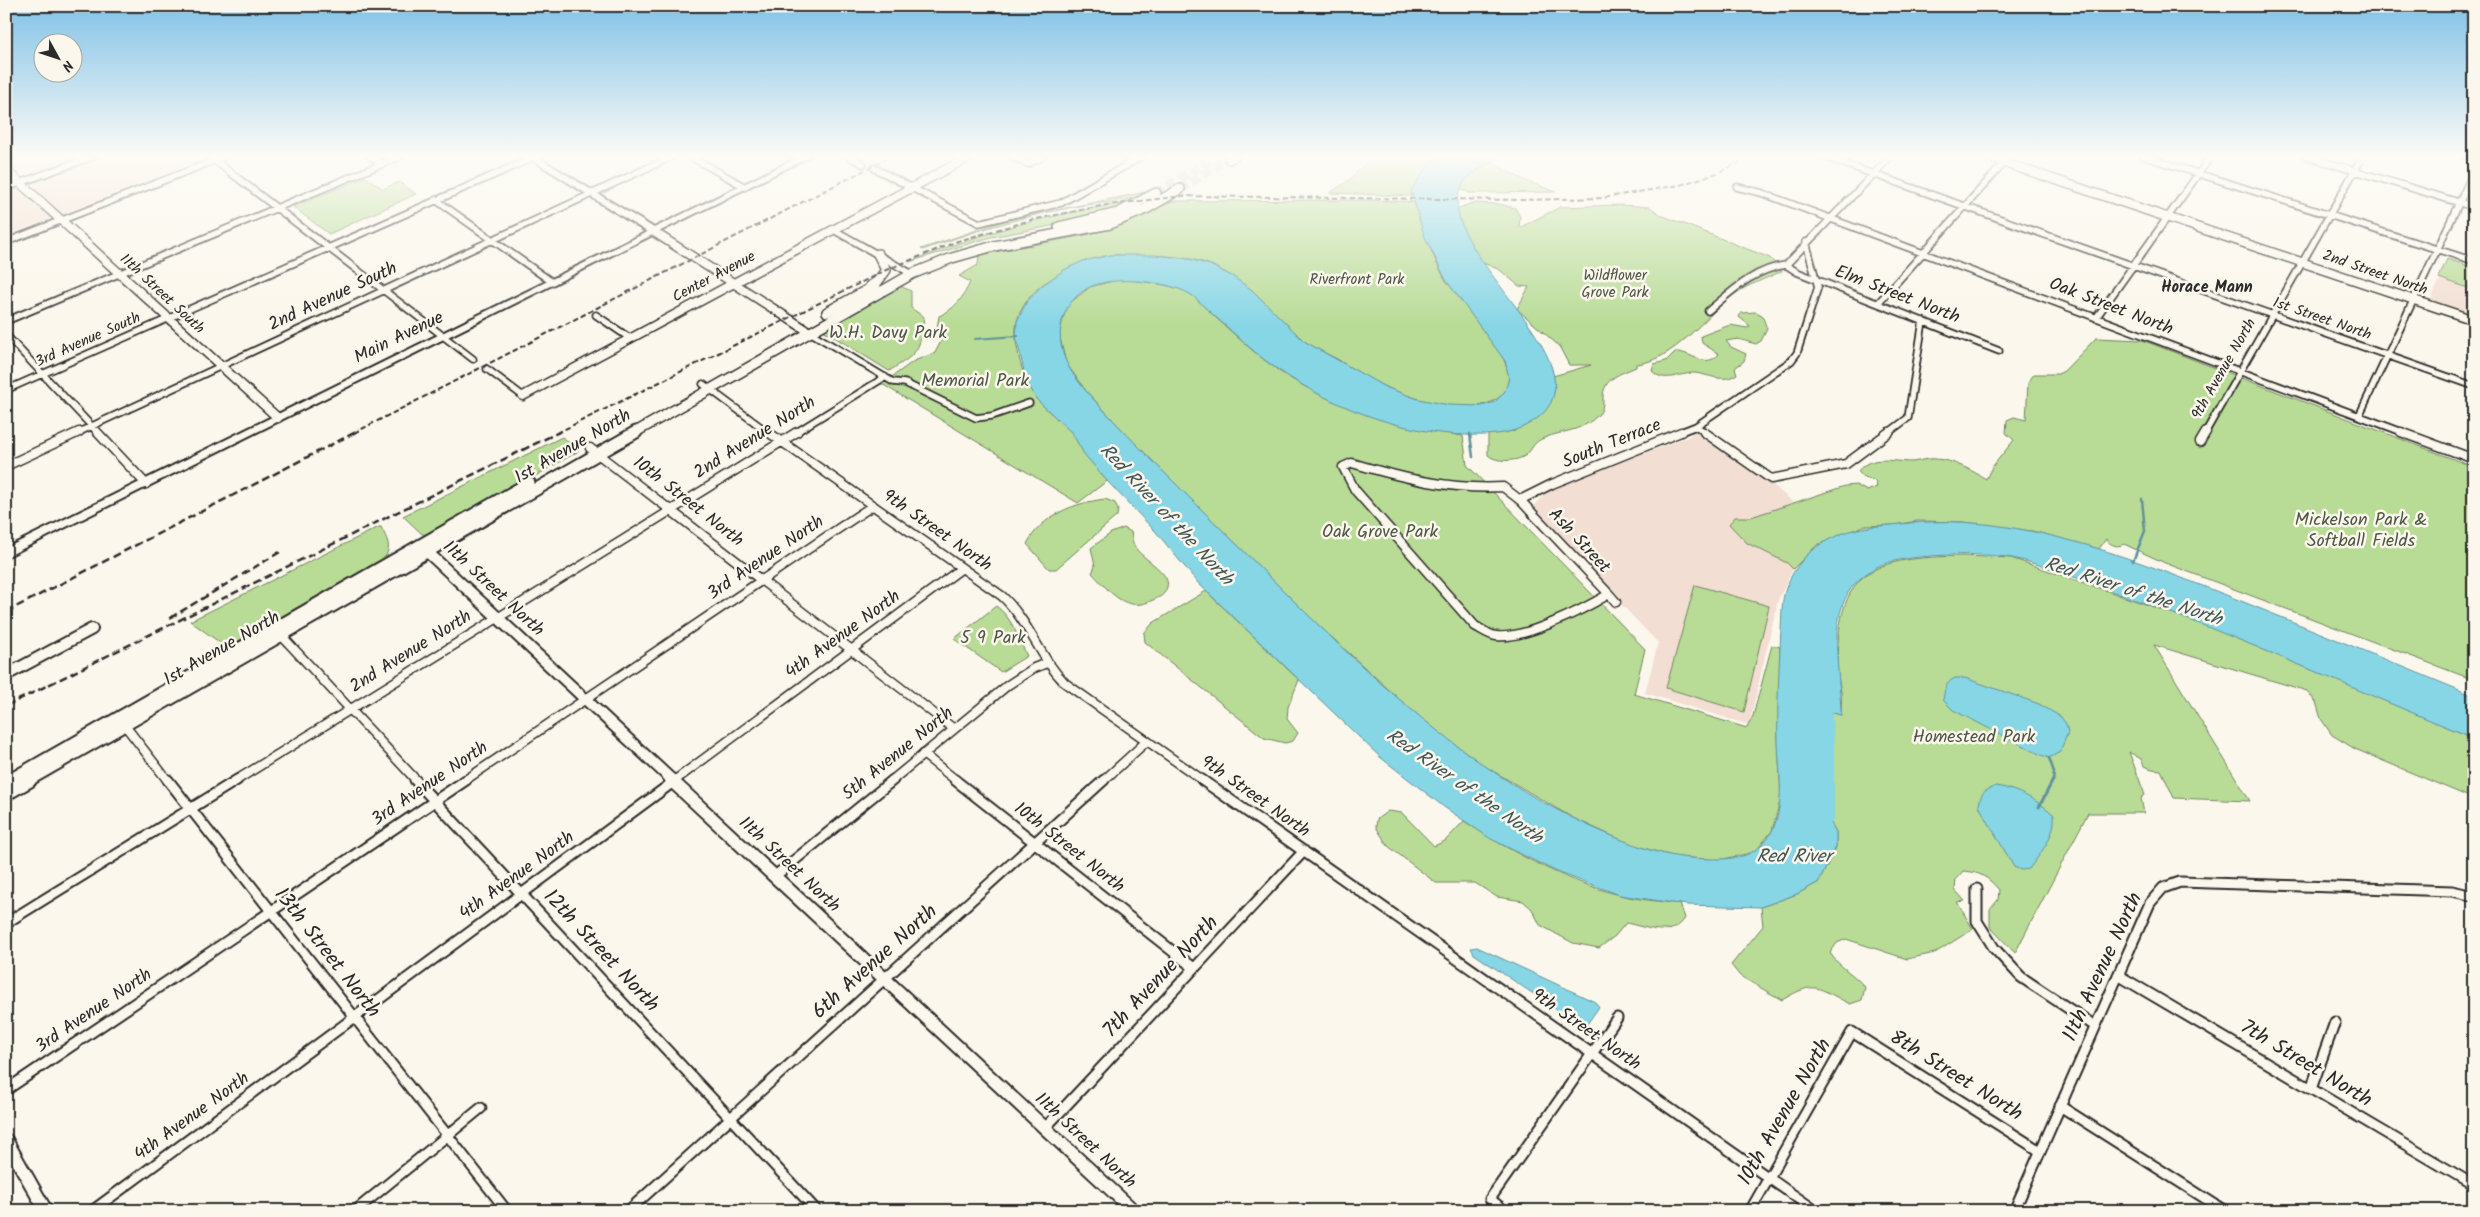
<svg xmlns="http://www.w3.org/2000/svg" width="2480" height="1217" viewBox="0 0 2480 1217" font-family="Kalam,sans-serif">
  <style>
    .built { fill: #f2ded2 }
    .green { fill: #b8db96; stroke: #728360 }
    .water { fill: #87d6e6; stroke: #62929b }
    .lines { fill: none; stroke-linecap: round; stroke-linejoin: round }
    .stream-far2 { stroke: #62929b; stroke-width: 2 }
    .stream-far1 { stroke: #62929b; stroke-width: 2.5 }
    .stream { stroke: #62929b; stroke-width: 3 }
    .river { fill: #87d6e6; fill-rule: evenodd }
    .secondary-tunnel { stroke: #d1cec5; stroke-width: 9; stroke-dasharray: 9 4.5; stroke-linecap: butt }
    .minor-far2-casing { stroke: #2b2b2b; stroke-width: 9 }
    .minor-far1-casing { stroke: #2b2b2b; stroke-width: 11 }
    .minor-casing { stroke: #2b2b2b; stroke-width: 13 }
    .tertiary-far2-casing { stroke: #2b2b2b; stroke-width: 11 }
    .tertiary-far1-casing { stroke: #2b2b2b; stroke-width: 14 }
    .tertiary-casing { stroke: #2b2b2b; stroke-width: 16 }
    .secondary-far2-casing { stroke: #2b2b2b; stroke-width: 12 }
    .secondary-far1-casing { stroke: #2b2b2b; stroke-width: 15 }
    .secondary-casing { stroke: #2b2b2b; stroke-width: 18 }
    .primary-casing { stroke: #2b2b2b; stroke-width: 4 }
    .minor-far2 { stroke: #fbf7ec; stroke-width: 5.5 }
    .minor-far1 { stroke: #fbf7ec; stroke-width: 8 }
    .minor { stroke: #fbf7ec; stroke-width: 9 }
    .tertiary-far2 { stroke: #fbf7ec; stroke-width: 8 }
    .tertiary-far1 { stroke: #fbf7ec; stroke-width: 10 }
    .tertiary { stroke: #fbf7ec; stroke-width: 12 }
    .secondary-far2 { stroke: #fbf7ec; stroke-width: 9 }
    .secondary-far1 { stroke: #fbf7ec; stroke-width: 11 }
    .secondary { stroke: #fbf7ec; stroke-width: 14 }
    .primary { fill: #fbf7ec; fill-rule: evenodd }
    .rail-far1 { stroke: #2b2b2b; stroke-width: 2; stroke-dasharray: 5.5 3; stroke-linecap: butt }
    .rail { stroke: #2b2b2b; stroke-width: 2.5; stroke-dasharray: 8 4; stroke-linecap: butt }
    .labels { text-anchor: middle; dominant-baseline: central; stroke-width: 5; stroke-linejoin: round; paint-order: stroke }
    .far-street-label { font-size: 15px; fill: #2b2b2b; stroke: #fbf7ec }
    .far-park-label { font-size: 15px; fill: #4e5746; stroke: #fbf7ec }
    .far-neighbourhood-label { font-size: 16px; font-weight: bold; fill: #2b2b2b; stroke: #fbf7ec }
    .street-label { font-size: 18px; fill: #2b2b2b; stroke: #fbf7ec }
    .park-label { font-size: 18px; fill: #4e5746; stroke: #fbf7ec }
    .water-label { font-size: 19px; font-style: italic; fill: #42565a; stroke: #fbf7ec }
    .near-street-label { font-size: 21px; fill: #2b2b2b; stroke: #fbf7ec }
  </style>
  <rect width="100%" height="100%" fill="#fbf7ec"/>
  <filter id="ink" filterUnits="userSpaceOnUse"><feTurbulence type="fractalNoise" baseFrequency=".02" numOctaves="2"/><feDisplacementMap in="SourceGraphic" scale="10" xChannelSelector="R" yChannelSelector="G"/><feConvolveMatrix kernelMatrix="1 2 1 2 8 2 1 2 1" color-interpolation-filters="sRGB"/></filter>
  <g filter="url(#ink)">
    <path class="built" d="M 6,156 L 194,156 L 200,160 L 6,236 Z
      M 2450,258 L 2474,266 L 2474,316 L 2430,301 Z
      M 1693,432 L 1698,432 L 1705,436 L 1766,479 L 1795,504 L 1751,517 L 1735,517 L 1793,569 L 1778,600 L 1749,725 L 1645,693 L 1658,643 L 1531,509 L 1548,490 L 1690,436 Z"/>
    <path class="green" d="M 1372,156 L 1441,156 L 1430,164 L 1411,190 L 1412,196 L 1330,193 L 1349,180 Z
      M 1491,162 L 1524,180 L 1556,192 L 1480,193 L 1470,193 L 1460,189 L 1467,178 Z
      M 366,177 L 383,189 L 399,182 L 416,194 L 329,234 L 293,207 Z
      M 1146,192 L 1150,192 C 1133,202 1090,203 1068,208 C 1018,218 970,232 923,250 L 921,249 L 1006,220 Z
      M 1370,200 L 1414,202 C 1420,224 1434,260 1445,279 C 1460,303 1528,365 1503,394 C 1479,420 1416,400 1388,388 C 1370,381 1353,369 1337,359 C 1326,353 1312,348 1303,340 C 1273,315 1249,283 1213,266 C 1187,255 1159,255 1131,256 C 1125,256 1118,254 1112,255 C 1090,257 1063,271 1045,283 C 1033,291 1020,307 1017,322 C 1012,342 1024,384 1038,400 C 1048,413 1063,421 1073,434 C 1084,450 1094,466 1107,481 L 1078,503 L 882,384 L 914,361 L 935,353 L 942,339 L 936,334 L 939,316 C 954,310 964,297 970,282 L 959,276 L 978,265 L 979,255 L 1086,235 L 1122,225 L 1173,201 Z
      M 1135,202 L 1079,221 L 991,237 L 909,262 C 982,232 1057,212 1135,202 Z
      M 1472,203 L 1498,204 L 1515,208 L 1520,217 L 1519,228 L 1560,207 L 1621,205 L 1650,207 L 1661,215 L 1770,258 L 1782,271 C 1766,279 1747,285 1733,295 C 1704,317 1674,361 1636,364 L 1636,367 C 1620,374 1603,378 1603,398 C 1603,404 1603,408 1600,413 C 1583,432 1564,430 1544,438 C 1534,442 1534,446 1528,453 C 1521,462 1496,463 1488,455 L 1488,434 L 1515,431 L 1554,393 L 1553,376 L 1591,365 L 1569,365 L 1559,346 L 1517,309 L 1529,287 L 1519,286 L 1500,270 L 1483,263 L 1461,229 L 1457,209 Z
      M 2447,259 L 2474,268 L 2474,290 L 2439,278 Z
      M 1120,279 C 1142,282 1167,283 1187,292 C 1196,297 1205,308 1213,315 C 1234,334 1255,354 1279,371 C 1335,408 1398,426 1463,436 L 1467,465 L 1645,649 L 1634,694 L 1747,728 L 1753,716 L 1772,645 L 1780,647 L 1778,737 L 1781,798 L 1772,831 L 1755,852 L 1719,860 L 1675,857 L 1630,844 L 1573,818 L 1486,767 L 1423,721 L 1315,622 L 1141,450 L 1086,391 L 1066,363 L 1059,334 L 1067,305 L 1090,287 Z
      M 900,286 L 911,291 L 911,308 L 924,317 C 920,352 918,353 889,371 L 823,330 Z
      M 1756,312 L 1762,315 L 1767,329 L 1761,341 L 1756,344 L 1738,339 L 1726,341 L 1731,347 L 1746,354 L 1744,361 L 1735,368 L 1737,374 C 1723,384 1709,374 1694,373 C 1680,373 1664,384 1652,371 L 1654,364 L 1666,361 L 1675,352 C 1691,351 1705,370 1719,354 L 1702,343 L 1701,336 L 1730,325 L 1747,328 L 1750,326 L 1739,317 L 1741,313 Z
      M 2096,338 L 2142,340 L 2474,467 L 2474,680 L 2165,563 L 2124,544 C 2117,548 2110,545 2106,539 L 2099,549 L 2032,531 L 1963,522 L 1917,521 L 1895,525 L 1864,526 L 1817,545 L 1793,569 L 1787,563 L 1747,543 L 1729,524 L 1735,517 L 1751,517 L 1845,486 L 1856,485 L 1867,491 L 1877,487 L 1875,481 L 1862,476 L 1858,471 C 1871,454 1894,462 1912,462 C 1920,461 1928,458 1936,459 C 1953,460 1971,470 1986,479 L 1992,467 L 2014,440 L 2006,433 L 2007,420 L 2014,417 L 2026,420 L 2028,383 L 2034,374 L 2058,374 L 2064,371 Z
      M 562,437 L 578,448 L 577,452 L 433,535 L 422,534 L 403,516 Z
      M 1105,499 L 1115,503 L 1118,509 L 1117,516 L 1056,569 L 1049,569 L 1027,544 C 1042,515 1074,503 1105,499 Z
      M 379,527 L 381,527 C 388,541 393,548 382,561 L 230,650 L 190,621 Z
      M 1124,528 L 1131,532 C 1132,536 1132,543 1135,547 C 1141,558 1172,573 1167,587 C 1165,595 1160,597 1153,600 C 1126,614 1110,592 1092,573 L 1095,566 L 1091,548 L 1111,533 Z
      M 1963,556 L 2011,558 L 2198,622 L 2474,738 L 2474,799 L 2355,749 L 2332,735 L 2321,719 L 2316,702 L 2307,691 L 2154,645 L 2250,801 L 2174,798 L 2161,770 L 2152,769 L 2144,766 L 2141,759 L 2129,752 L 2145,795 L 2141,798 L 2144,813 L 2088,813 L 2015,953 L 1990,927 L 1990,909 L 1998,900 L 1999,890 C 1988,877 1980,872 1963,871 L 1956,879 L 1955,890 L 1965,901 L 1957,902 L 1973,929 L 1935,953 L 1907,959 L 1846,939 L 1837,943 L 1830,953 C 1839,967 1855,975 1865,987 L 1862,1000 L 1850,1004 C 1816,987 1816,980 1782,1000 L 1740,976 L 1731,965 L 1763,926 L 1761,907 L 1797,894 L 1819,882 L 1836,847 L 1836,832 L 1828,818 L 1826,787 L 1826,711 L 1841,715 C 1841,707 1842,699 1841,692 C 1840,684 1837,677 1837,669 C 1837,568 1870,558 1963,556 Z
      M 1695,585 L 1769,606 L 1744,712 L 1666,688 Z
      M 1206,591 L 1299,680 L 1288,707 L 1287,719 L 1298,733 L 1293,741 L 1285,743 L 1264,738 L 1145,642 L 1144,633 L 1153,623 Z
      M 996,606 C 1012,617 1018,638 1027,656 L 1001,672 L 954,639 Z
      M 1388,811 L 1402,813 L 1434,846 L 1445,841 L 1464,821 C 1511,852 1565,881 1620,895 C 1639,900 1660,901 1680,904 L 1685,918 C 1673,939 1646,927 1626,923 L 1615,936 L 1599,948 L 1573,943 L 1540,925 L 1532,909 L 1523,901 L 1497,897 L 1475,883 L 1436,883 L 1388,846 L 1376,827 L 1377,819 Z"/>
    <path class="water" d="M 1441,156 L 1507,156 C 1490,162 1470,170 1461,187 C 1428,252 1628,374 1525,426 C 1511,433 1499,434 1484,435 C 1407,438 1323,405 1262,358 C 1244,343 1227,327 1209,311 C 1202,305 1196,297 1188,293 C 1166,281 1115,276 1092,286 C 1059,301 1052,339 1070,369 C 1082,389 1099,405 1115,422 C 1144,453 1174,482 1204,512 C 1324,629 1440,759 1596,829 C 1626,842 1657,855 1689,858 C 1711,859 1739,862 1757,849 C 1789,825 1779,776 1778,743 C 1777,705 1779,667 1781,630 C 1782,616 1781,602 1786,588 C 1794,566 1810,548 1832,538 C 1855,526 1875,527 1900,524 C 2014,511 2122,555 2226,595 C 2309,628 2391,662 2474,696 L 2474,738 C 2356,691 2242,637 2122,595 C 2089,583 2046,565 2012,558 C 1983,552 1908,554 1881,565 C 1869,570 1854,582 1848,593 C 1828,628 1841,679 1841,715 L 1826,711 L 1826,787 L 1828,818 L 1836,832 L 1836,847 L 1819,882 L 1797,894 L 1761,907 L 1687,905 L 1620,895 L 1557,872 L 1491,839 L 1444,807 L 1380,757 L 1199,584 L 1156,532 L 1107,481 L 1084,454 L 1072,433 L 1037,400 L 1026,380 L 1016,336 L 1017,321 L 1026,303 L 1040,287 L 1064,270 L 1083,261 L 1111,255 L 1155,255 L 1189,259 L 1210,265 L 1232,276 L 1252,290 L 1304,341 L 1385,387 L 1418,399 L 1449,405 L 1481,406 L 1495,402 L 1505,391 L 1509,378 L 1505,361 L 1446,280 L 1424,235 L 1411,190 L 1430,164 Z
      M 1955,678 L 1965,678 L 2039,704 L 2061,717 L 2066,724 L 2068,732 L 2060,752 L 2049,758 L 2039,754 L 1953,710 L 1943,700 C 1945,689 1945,683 1955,678 Z
      M 1996,786 C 2017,789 2039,801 2054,815 C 2056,835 2040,854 2029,869 L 2021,870 L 2014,867 L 1979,806 C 1980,794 1984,790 1996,786 Z
      M 1477,947 L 1595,1002 L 1599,1007 L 1587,1024 L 1581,1026 L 1474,954 L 1471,948 Z"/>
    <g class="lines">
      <path class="stream-far2" d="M 975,339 L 1018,336"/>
      <path class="stream-far1" d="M 1470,434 L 1473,457
        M 2133,561 L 2145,531 L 2142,499
        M 2049,758 L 2054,772 L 2053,781"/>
      <path class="stream" d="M 2039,807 L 2053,780"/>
      <path class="river" d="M 1823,702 L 1829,704 L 1831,708 L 1834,742 L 1834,819 L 1831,824 L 1825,826 L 1819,824 L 1816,819 L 1818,742 L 1815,708 L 1817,704 Z"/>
      <path class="secondary-tunnel" d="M 1180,189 L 1229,159
        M 1156,193 L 1218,156"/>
      <defs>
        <path id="minor-far2" d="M 209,156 L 473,359
          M 370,156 L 382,164
          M 690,156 L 745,187
          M 848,156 L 863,164
          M 1010,156 L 1028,164 L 1043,156
          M 1822,156 L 2474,386
          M 2143,156 L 2474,261
          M 2306,156 L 2474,207
          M 2465,156 L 2474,158
          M 874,168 L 979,223 L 1061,203 L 1142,156
          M 1737,187 L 1762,193 L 2405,433
          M 6,188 L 94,156
          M 436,200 L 552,282
          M 834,230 L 912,274
          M 6,242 L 226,156
          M 1786,265 L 1797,272 L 1999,351
          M 1786,265 L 1891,156
          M 1878,303 L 2004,163
          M 1708,311 C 1732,291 1754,269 1786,265
          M 596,315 L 631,339
          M 2096,318 L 2211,156
          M 6,321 L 401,156
          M 808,331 L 893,382 L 905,383 L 976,418 L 992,416 L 1029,403
          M 6,335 L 98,433
          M 487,369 L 523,396
          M 703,384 L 769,433
          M 6,390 L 537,156
          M 2359,416 L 2474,171
          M 1696,426 L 1706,433
          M 77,433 L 673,156
          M 795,433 L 885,377
          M 1678,433 L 1696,426 L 1791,361 L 1797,353 L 1818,287 L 1806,242
          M 1888,433 L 1908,418 L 1923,321
          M 2205,433 L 2363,156"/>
        <path id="minor-far1" d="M 97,432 L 146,484
          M 768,432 L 1002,596 C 1029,621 1039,657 1065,683 L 1204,781
          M 1704,432 L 1771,479 L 1846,464 L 1889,432
          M 2401,432 L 2474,459
          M 2200,442 L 2206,432
          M 590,448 L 954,729
          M 1352,463 C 1402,478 1451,490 1503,487 L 1520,500 L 1609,594 C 1584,609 1524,640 1496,636 C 1489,635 1481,629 1475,626 L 1355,490 L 1343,467 Z
          M 6,466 L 79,432
          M 1520,500 L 1552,484 L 1681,432
          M 1609,594 L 1616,602
          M 280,634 L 417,781
          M 123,723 L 168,781
          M 923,754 L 957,781
          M 235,781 L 797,432
          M 464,781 L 872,506
          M 674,781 L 962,568
          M 891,781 L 1008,685 L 1034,668 L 1047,663
          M 1103,781 L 1147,741"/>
        <path id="minor" d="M 168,780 L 507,1211
          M 415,780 L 817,1211
          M 955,780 L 1194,968
          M 1202,780 L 1816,1211
          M 775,876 L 893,780
          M 1977,889 L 1977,921 L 1994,948 L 2021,977 L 2095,1026
          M 6,923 L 237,780
          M 2118,975 L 2474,1185
          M 2311,1089 L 2335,1022
          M 6,1090 L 466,780
          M 2060,1106 L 2225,1211
          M 1045,1128 L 1304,851
          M 92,1211 L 676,780
          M 355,1211 L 481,1108
          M 628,1211 L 1104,780
          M 1505,1211 L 1490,1199 L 1617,1018
          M 1750,1211 L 1852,1032 L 2040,1151
          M 2014,1211 L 2150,903 L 2163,888 L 2180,882 L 2452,891 L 2474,896"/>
        <path id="tertiary-far2" d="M 1984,156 L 2474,320
          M 6,170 L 278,418
          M 654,232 L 808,331
          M 523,396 L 971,156"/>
        <path id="tertiary-far1" d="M 421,546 L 673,781
          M 6,675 L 92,629"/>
        <path id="tertiary" d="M 671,780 L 1134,1211
          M 6,1140 L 46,1211"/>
        <path id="secondary-far2" d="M 1229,159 L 1234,156
          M 1059,227 L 1118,213 L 1156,193
          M 870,286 L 878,281 L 886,270 L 878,254
          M 827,312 L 876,285
          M 634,433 L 912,274 L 952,258 L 994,246 L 1110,224 L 1146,209 L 1180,189"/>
        <path id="secondary-far1" d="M 8,781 L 529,483
          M 27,781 L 636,432"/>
        <path id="secondary" d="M 6,782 L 10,780
          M 6,793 L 29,780"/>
        <path id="primary" d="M 526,156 L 536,156 L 654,228 L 801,156 L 811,156 L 6,557 L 6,548 L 647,232 Z"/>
      </defs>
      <use href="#minor-far2" class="minor-far2-casing"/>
      <use href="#minor-far1" class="minor-far1-casing"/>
      <use href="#minor" class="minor-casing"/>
      <use href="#tertiary-far2" class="tertiary-far2-casing"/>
      <use href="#tertiary-far1" class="tertiary-far1-casing"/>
      <use href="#tertiary" class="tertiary-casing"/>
      <use href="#secondary-far2" class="secondary-far2-casing"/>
      <use href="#secondary-far1" class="secondary-far1-casing"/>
      <use href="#secondary" class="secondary-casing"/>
      <use href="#primary" class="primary-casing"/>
      <use href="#minor-far2" class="minor-far2"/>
      <use href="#minor-far1" class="minor-far1"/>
      <use href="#minor" class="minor"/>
      <use href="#tertiary-far2" class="tertiary-far2"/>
      <use href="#tertiary-far1" class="tertiary-far1"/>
      <use href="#tertiary" class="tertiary"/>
      <use href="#secondary-far2" class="secondary-far2"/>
      <use href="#secondary-far1" class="secondary-far1"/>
      <use href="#secondary" class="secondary"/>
      <use href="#primary" class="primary"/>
      <path class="rail-far1" d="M 354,433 L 892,156
        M 557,433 L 886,270 L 958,241 L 1031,220 L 1106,205 L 1183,196 L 1523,200 L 1602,198 L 1680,185 L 1717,173 L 1753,156"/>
      <path class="rail" d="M 6,612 L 356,432
        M 170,618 L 280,552
        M 6,706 L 559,432"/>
    </g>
  </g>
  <linearGradient id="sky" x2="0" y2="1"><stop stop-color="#81c2e7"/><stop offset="0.48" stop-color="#fdfbf6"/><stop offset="1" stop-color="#fdfbf6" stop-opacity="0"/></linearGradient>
  <rect width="2480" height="326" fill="url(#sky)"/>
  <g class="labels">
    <g class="far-street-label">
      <text transform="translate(2375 273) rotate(19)">2nd Street North</text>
      <text transform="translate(714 277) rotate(-28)">Center Avenue</text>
      <text transform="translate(162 294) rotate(43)">11th Street South</text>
      <text transform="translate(2322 319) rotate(19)">1st Street North</text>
      <text transform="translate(88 340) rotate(-24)">3rd Avenue South</text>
      <text transform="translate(2224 369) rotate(-60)">9th Avenue North</text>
    </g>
    <g class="far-park-label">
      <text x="1615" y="276">Wildflower<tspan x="1615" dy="17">Grove Park</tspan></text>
      <text x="1357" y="280">Riverfront Park</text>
    </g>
    <g class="far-neighbourhood-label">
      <text x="2207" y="287">Horace Mann</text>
    </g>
    <g class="street-label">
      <text transform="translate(1897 295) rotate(21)">Elm Street North</text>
      <text transform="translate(333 297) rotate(-25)">2nd Avenue South</text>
      <text transform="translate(2111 307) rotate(21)">Oak Street North</text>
      <text transform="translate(399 338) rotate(-26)">Main Avenue</text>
      <text transform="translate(755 438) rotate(-32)">2nd Avenue North</text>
      <text transform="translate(1612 444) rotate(-22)">South Terrace</text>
      <text transform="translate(573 447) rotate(-30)">1st Avenue North</text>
      <text transform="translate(688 502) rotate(38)">10th Street North</text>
      <text transform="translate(937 531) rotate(35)">9th Street North</text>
      <text transform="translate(1579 541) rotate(47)">Ash Street</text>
      <text transform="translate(766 558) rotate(-34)">3rd Avenue North</text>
      <text transform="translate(493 589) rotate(43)">11th Street North</text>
      <text transform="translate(843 635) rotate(-36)">4th Avenue North</text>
      <text transform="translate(222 649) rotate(-30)">1st Avenue North</text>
      <text transform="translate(411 652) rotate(-32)">2nd Avenue North</text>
      <text transform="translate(898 754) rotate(-39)">5th Avenue North</text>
      <text transform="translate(430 784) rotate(-34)">3rd Avenue North</text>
      <text transform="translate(1255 797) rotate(35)">9th Street North</text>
      <text transform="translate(1069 848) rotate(38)">10th Street North</text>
      <text transform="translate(789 865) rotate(43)">11th Street North</text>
      <text transform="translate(517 876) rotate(-36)">4th Avenue North</text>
      <text transform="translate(94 1011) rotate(-34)">3rd Avenue North</text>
      <text transform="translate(1586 1030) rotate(35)">9th Street North</text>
      <text transform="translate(192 1117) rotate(-36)">4th Avenue North</text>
      <text transform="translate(1085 1141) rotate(43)">11th Street North</text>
    </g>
    <g class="park-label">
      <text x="888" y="333">W.H. Davy Park</text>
      <text x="975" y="381">Memorial Park</text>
      <text x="2361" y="520">Mickelson Park &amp;<tspan x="2361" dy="21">Softball Fields</tspan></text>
      <text x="1380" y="532">Oak Grove Park</text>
      <text x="993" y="638">5 9 Park</text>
      <text x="1974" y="737">Homestead Park</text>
    </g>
    <g class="water-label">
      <text transform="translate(1166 515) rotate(47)">Red River of the North</text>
      <text transform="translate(2133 592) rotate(18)">Red River of the North</text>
      <text transform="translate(1464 787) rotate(35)">Red River of the North</text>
      <text x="1794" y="857">Red River</text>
    </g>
    <g class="near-street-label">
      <text transform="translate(601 951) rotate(47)">12th Street North</text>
      <text transform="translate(327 953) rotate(52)">13th Street North</text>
      <text transform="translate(875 962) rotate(-42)">6th Avenue North</text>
      <text transform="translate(2103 967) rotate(-65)">11th Avenue North</text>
      <text transform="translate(1161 977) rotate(-47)">7th Avenue North</text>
      <text transform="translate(2306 1064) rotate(31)">7th Street North</text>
      <text transform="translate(1956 1076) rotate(32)">8th Street North</text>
      <text transform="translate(1785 1112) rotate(-60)">10th Avenue North</text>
    </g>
  </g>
  <rect width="2480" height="1217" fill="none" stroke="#fbf7ec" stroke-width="25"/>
  <rect x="12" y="12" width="2455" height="1192" fill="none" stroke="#2b2b2b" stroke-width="2" filter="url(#ink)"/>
  <g transform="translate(58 58) rotate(130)"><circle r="24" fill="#fbf7ec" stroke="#a8a59f"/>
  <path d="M0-4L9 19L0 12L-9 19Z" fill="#2b2b2b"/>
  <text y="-8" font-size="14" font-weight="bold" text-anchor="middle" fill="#2b2b2b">N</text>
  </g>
</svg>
